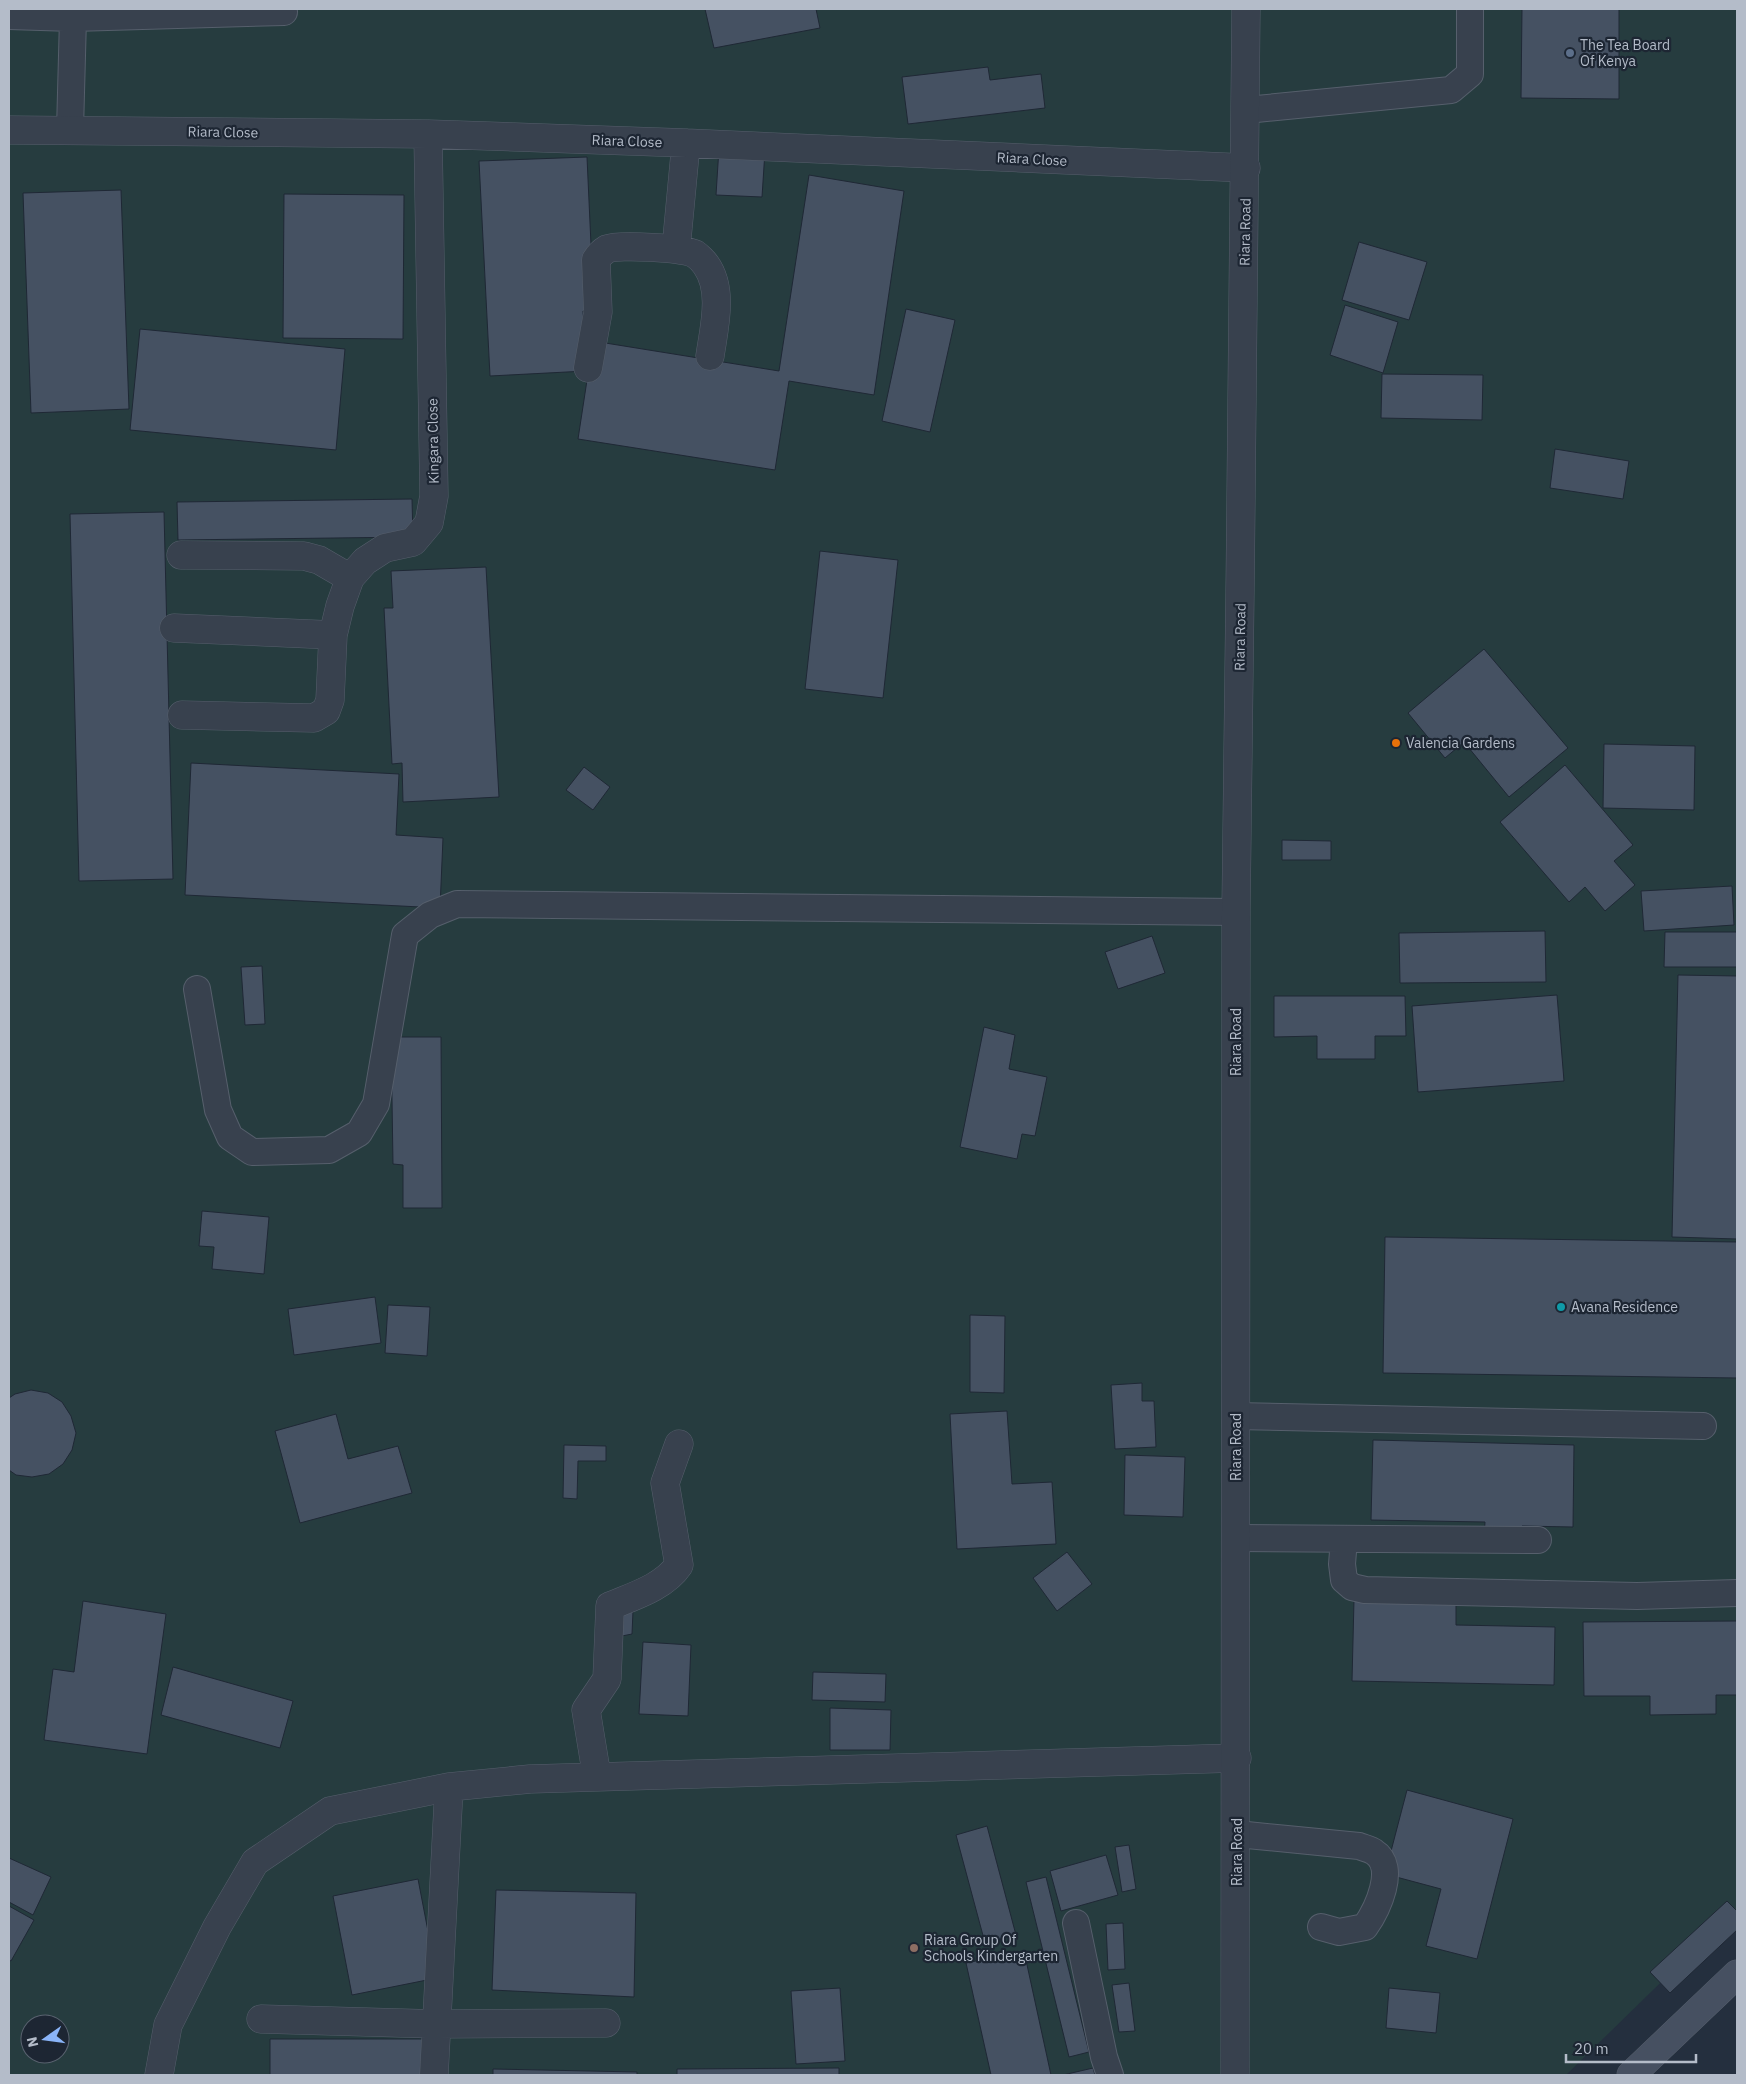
<svg xmlns="http://www.w3.org/2000/svg" width="1746" height="2084" viewBox="0 0 1746 2084" font-family="'IBM Plex Sans',sans-serif">
  <style>
    .green { fill: #263c3f; fill-rule: evenodd }
    .building { fill: #455162; stroke: #1f2835 }
    .lines { fill: none; stroke-linecap: round; stroke-linejoin: round }
    .service-casing { stroke: #565f6c; stroke-width: 28 }
    .minor-casing { stroke: #565f6c; stroke-width: 29 }
    .tertiary-casing { stroke: #565f6c; stroke-width: 29 }
    .secondary-casing { stroke: #565f6c; stroke-width: 29 }
    .service { stroke: #38414e; stroke-width: 26 }
    .minor { stroke: #38414e; stroke-width: 28 }
    .tertiary { stroke: #38414e; stroke-width: 28 }
    .secondary { stroke: #465061; stroke-width: 28 }
    .service-dot { fill: #5c6f8a; stroke: #1d2633; stroke-width: 2 }
    .food-dot { fill: #e8710a; stroke: #1d2633; stroke-width: 2 }
    .culture-dot { fill: #0f9aa8; stroke: #1d2633; stroke-width: 2 }
    .education-dot { fill: #8d6e63; stroke: #1d2633; stroke-width: 2 }
    .labels { text-anchor: middle; dominant-baseline: central; stroke-width: 4.5; stroke-linejoin: round; paint-order: stroke }
    .poi-label { font-size: 14px; fill: #b4bcc9; stroke: #1d2633; text-anchor: start }
    .street-label { font-size: 14px; fill: #b4bcc9; stroke: #1d2633 }
  </style>
  <rect width="100%" height="100%" fill="#242f3e"/>
  <path class="green" d="M 9,9 L 1737,9 L 1737,1908 L 1566,2075 L 9,2075 ZM 30,2024 L 60,2024 L 60,2054 L 30,2054 Z"/>
  <path class="building" d="M 705,9 L 816,9 L 820,28 L 714,48 Z
    M 1522,9 L 1619,9 L 1619,99 L 1521,98 Z
    M 988,67 L 990,80 L 1041,74 L 1045,108 L 908,124 L 902,77 Z
    M 719,148 L 765,151 L 762,197 L 716,195 Z
    M 587,157 L 594,310 L 583,311 L 586,371 L 490,376 L 479,161 Z
    M 809,175 L 904,191 L 874,395 L 789,381 L 775,470 L 578,439 L 593,341 L 779,371 Z
    M 121,190 L 129,409 L 31,413 L 23,193 Z
    M 284,194 L 404,195 L 403,339 L 283,338 Z
    M 1359,242 L 1427,262 L 1409,320 L 1342,300 Z
    M 1345,305 L 1398,322 L 1383,373 L 1330,355 Z
    M 906,309 L 955,320 L 930,432 L 882,421 Z
    M 140,329 L 345,349 L 336,450 L 130,430 Z
    M 1382,374 L 1483,375 L 1482,420 L 1381,418 Z
    M 1555,449 L 1629,461 L 1623,499 L 1550,488 Z
    M 412,499 L 413,537 L 178,540 L 177,502 Z
    M 164,512 L 173,879 L 79,881 L 70,514 Z
    M 820,551 L 898,560 L 883,698 L 805,689 Z
    M 486,567 L 499,797 L 403,802 L 402,763 L 392,764 L 384,608 L 393,608 L 391,571 Z
    M 1484,649 L 1568,748 L 1509,797 L 1464,742 L 1445,758 L 1408,713 Z
    M 1604,744 L 1695,746 L 1694,810 L 1603,808 Z
    M 191,763 L 399,774 L 396,835 L 443,838 L 440,908 L 185,895 Z
    M 1565,765 L 1633,845 L 1614,861 L 1635,885 L 1605,911 L 1585,887 L 1569,902 L 1500,822 Z
    M 584,767 L 610,787 L 593,810 L 566,790 Z
    M 1282,840 L 1331,841 L 1331,860 L 1282,860 Z
    M 1732,886 L 1734,925 L 1644,931 L 1641,891 Z
    M 1545,931 L 1546,982 L 1400,983 L 1399,933 Z
    M 1665,932 L 1737,932 L 1737,967 L 1664,967 Z
    M 1152,936 L 1165,973 L 1118,989 L 1105,952 Z
    M 262,966 L 265,1024 L 245,1025 L 241,967 Z
    M 1678,975 L 1737,976 L 1737,1239 L 1672,1237 Z
    M 1557,995 L 1564,1081 L 1418,1092 L 1412,1006 Z
    M 1274,996 L 1405,996 L 1406,1036 L 1375,1036 L 1375,1059 L 1317,1059 L 1317,1036 L 1274,1037 Z
    M 984,1027 L 1015,1035 L 1009,1069 L 1047,1077 L 1035,1136 L 1022,1134 L 1017,1159 L 960,1147 Z
    M 391,1037 L 441,1037 L 442,1208 L 403,1208 L 403,1165 L 393,1164 Z
    M 202,1211 L 269,1217 L 264,1274 L 212,1269 L 214,1247 L 199,1246 Z
    M 1385,1237 L 1737,1242 L 1737,1378 L 1383,1373 Z
    M 375,1297 L 381,1343 L 294,1355 L 288,1309 Z
    M 388,1305 L 430,1307 L 427,1356 L 385,1353 Z
    M 970,1315 L 1005,1316 L 1004,1393 L 970,1392 Z
    M 1142,1383 L 1142,1401 L 1154,1401 L 1156,1447 L 1115,1449 L 1111,1385 Z
    M 31,1390 L 48,1393 L 62,1402 L 71,1416 L 76,1433 L 72,1450 L 63,1464 L 49,1474 L 32,1477 L 16,1475 L 9,1470 L 9,1398 L 15,1394 Z
    M 1007,1411 L 1012,1484 L 1052,1482 L 1056,1544 L 957,1549 L 950,1414 Z
    M 336,1414 L 348,1459 L 398,1446 L 412,1493 L 300,1523 L 275,1431 Z
    M 1373,1440 L 1574,1445 L 1573,1527 L 1522,1526 L 1522,1539 L 1484,1538 L 1485,1522 L 1371,1520 Z
    M 564,1445 L 606,1446 L 606,1461 L 578,1461 L 577,1499 L 563,1498 Z
    M 1125,1455 L 1185,1457 L 1183,1517 L 1124,1515 Z
    M 1067,1552 L 1092,1584 L 1057,1611 L 1033,1578 Z
    M 1354,1600 L 1456,1601 L 1456,1625 L 1555,1627 L 1554,1685 L 1352,1681 Z
    M 83,1601 L 166,1614 L 147,1754 L 44,1740 L 53,1669 L 74,1672 Z
    M 633,1611 L 632,1634 L 617,1637 L 619,1615 Z
    M 1737,1621 L 1737,1695 L 1716,1695 L 1716,1714 L 1650,1715 L 1650,1696 L 1584,1696 L 1583,1622 Z
    M 643,1642 L 691,1645 L 688,1716 L 639,1714 Z
    M 173,1667 L 293,1701 L 280,1748 L 161,1715 Z
    M 813,1672 L 886,1674 L 885,1702 L 812,1700 Z
    M 830,1708 L 891,1710 L 890,1750 L 830,1750 Z
    M 1407,1790 L 1513,1819 L 1477,1959 L 1426,1946 L 1441,1889 L 1385,1874 Z
    M 987,1826 L 1016,1935 L 985,1943 L 956,1835 Z
    M 1129,1845 L 1136,1889 L 1122,1892 L 1115,1847 Z
    M 1106,1855 L 1118,1895 L 1061,1911 L 1050,1871 Z
    M 9,1858 L 51,1877 L 33,1915 L 9,1902 Z
    M 1046,1877 L 1089,2052 L 1069,2057 L 1026,1882 Z
    M 418,1879 L 437,1978 L 352,1995 L 333,1896 Z
    M 496,1890 L 636,1893 L 634,1997 L 492,1990 Z
    M 1727,1901 L 1737,1911 L 1737,1930 L 1670,1993 L 1650,1972 Z
    M 9,1906 L 34,1920 L 11,1961 L 9,1960 Z
    M 1123,1923 L 1125,1969 L 1108,1970 L 1106,1924 Z
    M 1024,1951 L 1051,2075 L 991,2075 L 966,1963 Z
    M 1129,1983 L 1135,2031 L 1119,2032 L 1112,1985 Z
    M 840,1988 L 845,2061 L 796,2064 L 791,1991 Z
    M 1389,1988 L 1440,1993 L 1436,2033 L 1386,2028 Z
    M 270,2039 L 423,2039 L 423,2075 L 270,2075 Z
    M 839,2068 L 839,2075 L 677,2075 L 677,2069 Z
    M 1093,2068 L 1095,2075 L 1063,2075 Z
    M 493,2069 L 637,2072 L 637,2075 L 493,2075 Z"/>
  <g class="lines">
    <defs>
      <path id="service" d="M 9,16 L 73,18 L 284,12
        M 1246,110 L 1451,90 L 1470,74 L 1470,9
        M 70,130 L 73,18
        M 197,989 L 218,1110 L 230,1137 L 252,1152 L 329,1150 L 359,1133 L 376,1104 L 405,935 L 430,915 L 457,904 L 1236,912
        M 1236,1416 L 1703,1426
        M 1236,1538 L 1538,1540
        M 1344,1539 L 1342,1564 L 1344,1580 L 1352,1587 L 1365,1590 L 1637,1596 L 1737,1593
        M 1237,1834 L 1359,1846 C 1364,1848 1370,1849 1374,1852 C 1398,1867 1377,1910 1365,1927 L 1339,1932 L 1321,1927
        M 1076,1923 L 1104,2057 L 1110,2075"/>
      <path id="minor" d="M 9,130 L 428,134 L 686,143 L 1246,168
        M 676,249 L 686,143
        M 588,368 L 598,312 L 596,260 C 599,255 602,252 607,249 C 619,244 683,248 695,254 C 698,256 704,262 706,265 C 724,290 714,328 710,356
        M 181,555 L 304,556 L 319,560 L 350,578
        M 174,628 L 333,635
        M 182,715 L 314,718 L 326,711 L 330,700 L 333,635 L 340,606 L 350,578 L 365,561 L 385,548 L 413,542 L 429,523 L 434,496 L 428,134
        M 597,1777 L 586,1710 L 607,1679 L 610,1606 C 634,1596 664,1587 679,1565 L 665,1483 L 679,1444
        M 261,2019 L 436,2024 L 606,2023
        M 159,2075 L 168,2025 L 217,1927 L 255,1862 L 330,1811 L 449,1787
        M 434,2075 L 449,1787 L 530,1779 L 1237,1758"/>
      <path id="tertiary" d="M 1235,2075 C 1238,1688 1233,1300 1236,912 C 1239,611 1245,310 1246,9"/>
      <path id="secondary" d="M 1631,2075 L 1737,1974"/>
    </defs>
    <use href="#service" class="service-casing"/>
    <use href="#minor" class="minor-casing"/>
    <use href="#tertiary" class="tertiary-casing"/>
    <use href="#secondary" class="secondary-casing"/>
    <use href="#service" class="service"/>
    <use href="#minor" class="minor"/>
    <use href="#tertiary" class="tertiary"/>
    <use href="#secondary" class="secondary"/>
  </g>
  <circle class="service-dot" cx="1570" cy="53" r="5"/>
  <circle class="food-dot" cx="1396" cy="743" r="5"/>
  <circle class="culture-dot" cx="1561" cy="1307" r="5"/>
  <circle class="education-dot" cx="914" cy="1948" r="5"/>
  <g class="labels">
    <g class="poi-label">
      <text x="1580" y="45">The Tea Board<tspan x="1580" dy="16">Of Kenya</tspan></text>
      <text x="1406" y="743">Valencia Gardens</text>
      <text x="1571" y="1307">Avana Residence</text>
      <text x="924" y="1940">Riara Group Of<tspan x="924" dy="16">Schools Kindergarten</tspan></text>
    </g>
    <g class="street-label">
      <text transform="translate(223 132) rotate(1)">Riara Close</text>
      <text transform="translate(627 141) rotate(2)">Riara Close</text>
      <text transform="translate(1032 159) rotate(3)">Riara Close</text>
      <text transform="translate(1245 232) rotate(-89)">Riara Road</text>
      <text transform="translate(433 441) rotate(-91)">Kingara Close</text>
      <text transform="translate(1240 637) rotate(-89)">Riara Road</text>
      <text transform="translate(1236 1042) rotate(-90)">Riara Road</text>
      <text transform="translate(1236 1447) rotate(-90)">Riara Road</text>
      <text transform="translate(1237 1852) rotate(-90)">Riara Road</text>
    </g>
  </g>
  <rect width="1746" height="2084" fill="none" stroke="#b4bcc9" stroke-width="20"/>
  <g transform="translate(45 2039) rotate(256)"><circle r="24" fill="#1d2633" stroke="#59626f"/>
  <path d="M0-4L9 19L0 12L-9 19Z" fill="#8ab4f8"/>
  <text y="-8" font-size="14" font-weight="bold" text-anchor="middle" fill="#b4bcc9">N</text>
  </g>
  <path d="M1566 2054v8h130v-8" fill="none" stroke="#b4bcc9" stroke-width="2.5"/>
  <text x="1574" y="2054" font-size="15" fill="#b4bcc9" stroke="#1d2633" stroke-width="4" paint-order="stroke">20 m</text>
</svg>
